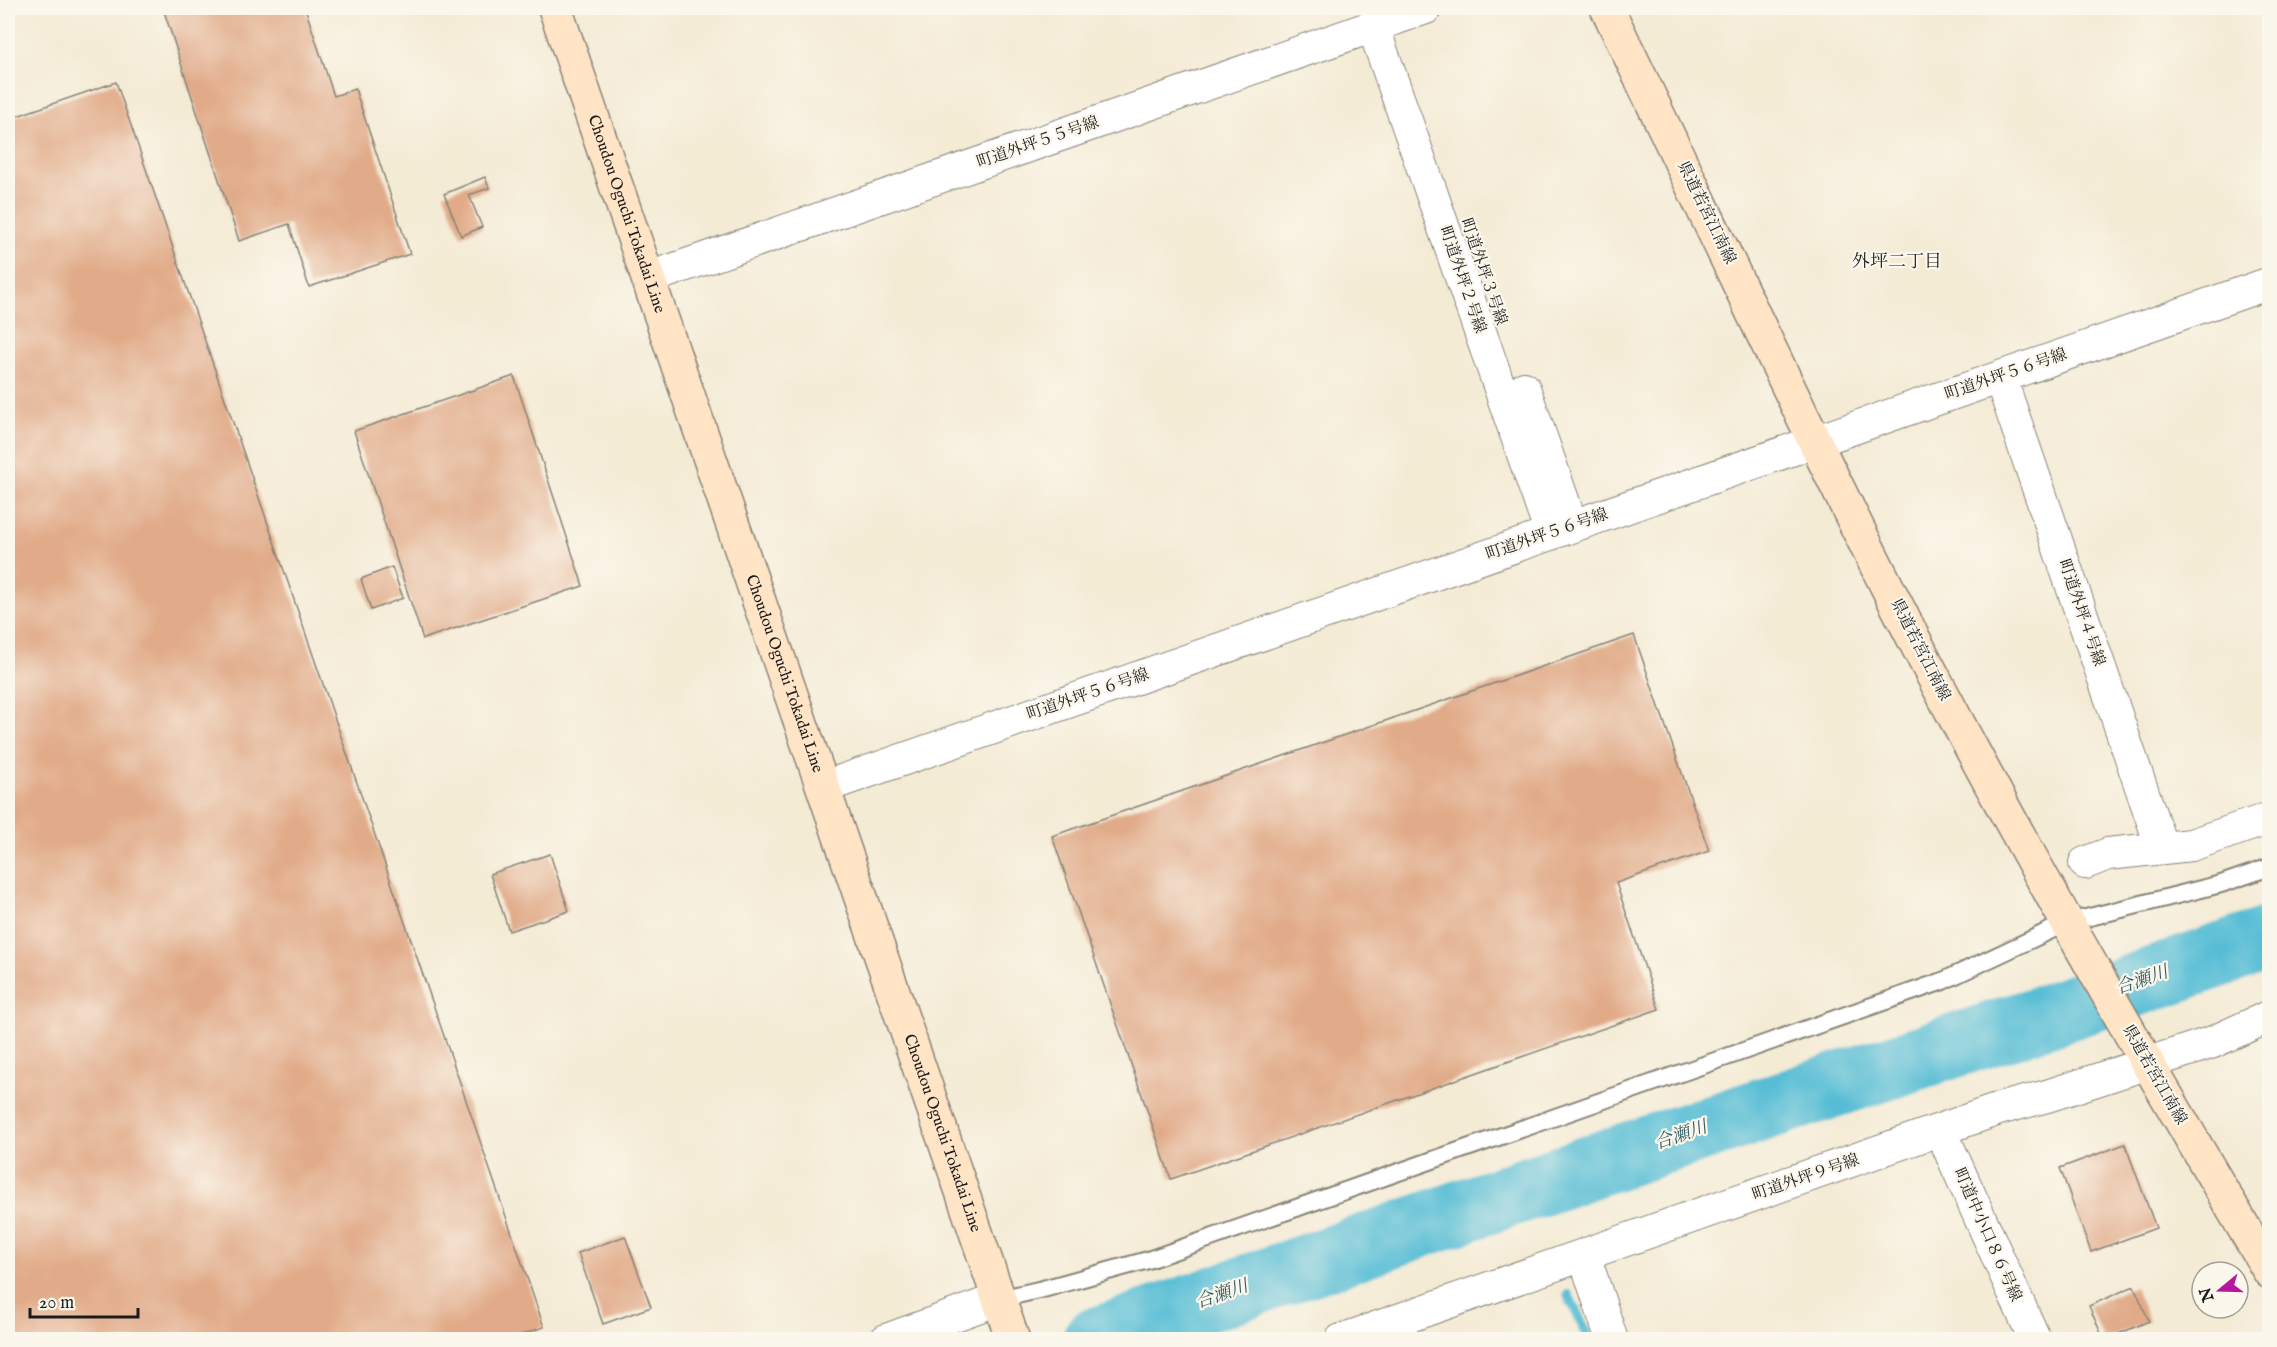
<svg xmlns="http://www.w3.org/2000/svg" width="2277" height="1347" viewBox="0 0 2277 1347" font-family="'IM FELL English','Noto Serif JP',serif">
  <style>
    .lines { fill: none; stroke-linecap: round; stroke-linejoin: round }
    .stream { stroke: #57bdd5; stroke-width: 10 }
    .river { stroke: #57bdd5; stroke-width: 64 }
    .building { fill: #e1ab89 }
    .lane-casing { stroke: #888478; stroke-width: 20 }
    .street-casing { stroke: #888478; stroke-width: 34 }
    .secondary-casing { stroke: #888478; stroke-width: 36 }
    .lane { stroke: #fff; stroke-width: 16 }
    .street { stroke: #fff; stroke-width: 32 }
    .secondary { stroke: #ffe4c6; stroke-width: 33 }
    .labels { text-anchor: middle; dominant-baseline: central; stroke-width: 4.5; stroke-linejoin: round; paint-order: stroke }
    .street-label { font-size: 16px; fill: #1c1c1c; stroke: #fbf7ec }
    .neighbourhood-label { font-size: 18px; fill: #1c1c1c; stroke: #fbf7ec }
    .water-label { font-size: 18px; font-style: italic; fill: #345c66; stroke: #fbf7ec }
  </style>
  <rect width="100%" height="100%" fill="#fbf7ec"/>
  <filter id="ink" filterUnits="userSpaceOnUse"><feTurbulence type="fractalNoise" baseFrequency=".0167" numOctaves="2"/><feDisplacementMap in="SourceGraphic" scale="12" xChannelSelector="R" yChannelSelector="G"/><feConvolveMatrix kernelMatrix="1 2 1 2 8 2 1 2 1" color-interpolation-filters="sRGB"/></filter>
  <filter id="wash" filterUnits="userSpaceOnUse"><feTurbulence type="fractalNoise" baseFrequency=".008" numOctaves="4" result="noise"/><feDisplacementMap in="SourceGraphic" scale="24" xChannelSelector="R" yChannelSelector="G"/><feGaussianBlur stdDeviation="1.35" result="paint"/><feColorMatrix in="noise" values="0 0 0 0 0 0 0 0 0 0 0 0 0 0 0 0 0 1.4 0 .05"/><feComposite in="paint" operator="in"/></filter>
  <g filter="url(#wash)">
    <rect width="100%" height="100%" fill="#f4ebd5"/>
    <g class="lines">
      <path class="stream" d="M 1568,1295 L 1590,1340"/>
      <path class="river" d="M 1094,1340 L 1598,1164 L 2069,1008 L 2270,938"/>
    </g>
    <g id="blocks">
      <path class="building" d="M 163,8 L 305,8 L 334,96 L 355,89 L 410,254 L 309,287 L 289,224 L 239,241 Z
        M 116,82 L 544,1327 L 507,1340 L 8,1340 L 8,119 Z
        M 485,177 L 489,188 L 469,195 L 482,227 L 461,236 L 444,194 Z
        M 514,376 L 583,586 L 423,639 L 354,431 Z
        M 392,567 L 403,598 L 371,610 L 361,579 Z
        M 1634,635 L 1709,851 L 1616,883 L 1659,1009 L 1171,1179 L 1052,836 Z
        M 550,854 L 569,911 L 509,931 L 490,874 Z
        M 2125,1144 L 2156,1228 L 2091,1252 L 2060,1168 Z
        M 625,1236 L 651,1307 L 603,1324 L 578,1253 Z
        M 2134,1286 L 2149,1321 L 2104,1340 L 2089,1306 Z"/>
    </g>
  </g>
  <g filter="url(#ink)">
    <use href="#blocks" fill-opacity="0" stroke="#888478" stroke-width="1.5"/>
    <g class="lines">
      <defs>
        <path id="lane" d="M 999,1299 L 1043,1289 L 1148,1260 L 1943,981 L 2066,923 L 2221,884 L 2270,867"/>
        <path id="street" d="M 1373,26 L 1551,534
          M 649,278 L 1426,8
          M 2000,377 L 2162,848
          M 1524,388 L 1572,526
          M 824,787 L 2270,283
          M 2085,863 L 2108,854 L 2191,845 L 2270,818
          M 1941,1131 L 2035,1340
          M 1584,1255 L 1612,1340
          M 886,1340 L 999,1299
          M 1341,1340 L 2002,1108 L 2047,1096 L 2213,1042 L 2270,1016"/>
        <g id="secondary">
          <path id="s1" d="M 555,8 L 1013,1340"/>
          <path d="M 1607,8 C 1720,242 1829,480 1951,710 C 2052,901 2160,1086 2270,1272"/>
        </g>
      </defs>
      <use href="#lane" class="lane-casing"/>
      <use href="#street" class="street-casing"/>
      <use href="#secondary" class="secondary-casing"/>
      <use href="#lane" class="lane"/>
      <use href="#street" class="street"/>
      <use href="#secondary" class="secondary"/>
    </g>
  </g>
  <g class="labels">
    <g class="street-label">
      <text transform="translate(1038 143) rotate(-19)">町道外坪５５号線</text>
      <text transform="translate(1706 213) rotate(64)">県道若宮江南線</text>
      <text stroke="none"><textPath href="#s1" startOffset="218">Choudou Oguchi Tokadai Line</textPath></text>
      <text transform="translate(1483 272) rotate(71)">町道外坪３号線</text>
      <text transform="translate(1462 280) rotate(71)">町道外坪２号線</text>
      <text transform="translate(2006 375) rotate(-19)">町道外坪５６号線</text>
      <text transform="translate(1547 535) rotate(-19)">町道外坪５６号線</text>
      <text transform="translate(2081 613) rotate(71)">町道外坪４号線</text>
      <text transform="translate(1920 650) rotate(63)">県道若宮江南線</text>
      <text stroke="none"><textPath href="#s1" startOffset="704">Choudou Oguchi Tokadai Line</textPath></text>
      <text transform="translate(1088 695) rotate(-19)">町道外坪５６号線</text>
      <text transform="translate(2154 1075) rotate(60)">県道若宮江南線</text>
      <text stroke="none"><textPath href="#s1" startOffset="1190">Choudou Oguchi Tokadai Line</textPath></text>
      <text transform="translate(1806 1178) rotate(-19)">町道外坪９号線</text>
      <text transform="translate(1987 1235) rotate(66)">町道中小口８６号線</text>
    </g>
    <g class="neighbourhood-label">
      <text x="1897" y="262">外坪二丁目</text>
    </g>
    <g class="water-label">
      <text transform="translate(2142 981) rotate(-19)">合瀬川</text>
      <text transform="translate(1681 1136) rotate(-19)">合瀬川</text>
      <text transform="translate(1222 1295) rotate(-19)">合瀬川</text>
    </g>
  </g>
  <rect width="2277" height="1347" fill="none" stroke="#fbf7ec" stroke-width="30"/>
  <g transform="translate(2220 1290) rotate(251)"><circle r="28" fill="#fbf7ec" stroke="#a29f99" stroke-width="1.5"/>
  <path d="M0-4.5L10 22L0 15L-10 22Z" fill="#b5179e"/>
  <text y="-9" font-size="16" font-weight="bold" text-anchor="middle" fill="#1c1c1c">N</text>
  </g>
  <path d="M30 1308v9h108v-9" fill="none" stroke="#1c1c1c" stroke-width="3"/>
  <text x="39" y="1308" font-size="18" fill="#1c1c1c" stroke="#fbf7ec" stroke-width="4.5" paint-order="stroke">20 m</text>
</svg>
